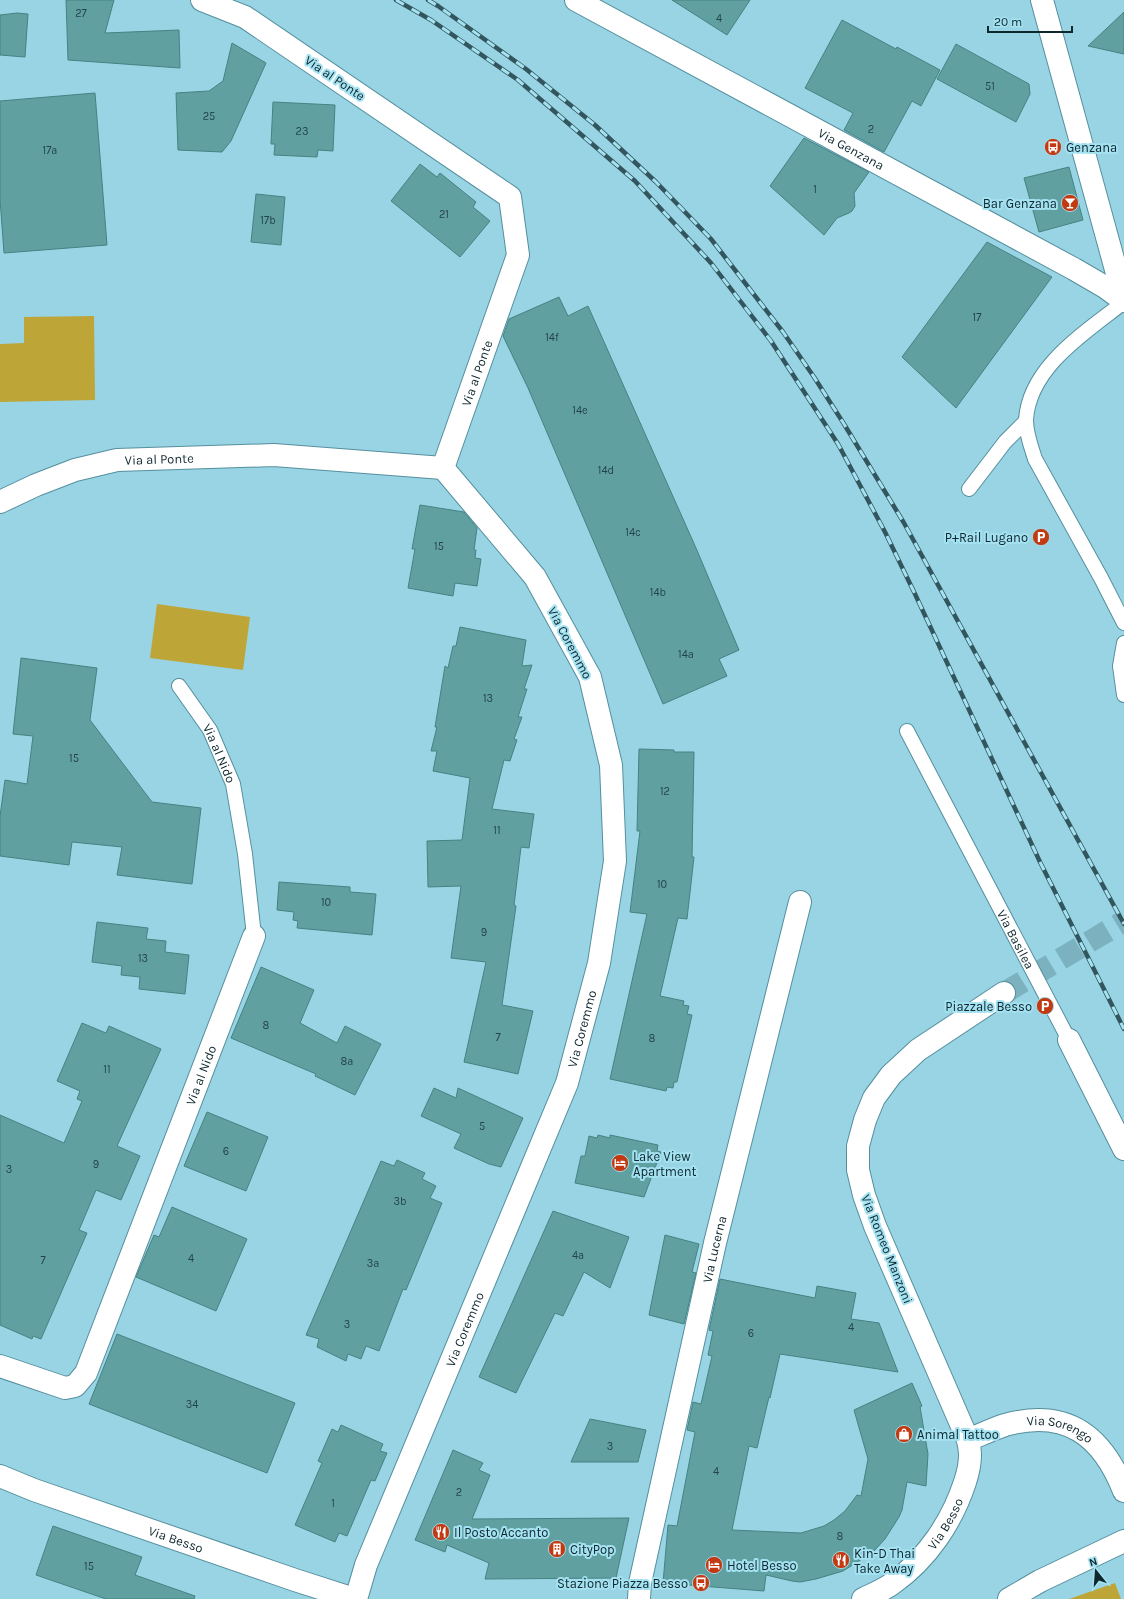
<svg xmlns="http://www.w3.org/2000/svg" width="1124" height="1599" viewBox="0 0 1124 1599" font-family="Karla,sans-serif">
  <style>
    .green { fill: #bea538 }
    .building { fill: #61a0a0; stroke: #448383 }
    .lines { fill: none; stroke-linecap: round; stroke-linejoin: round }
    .secondary-tunnel { stroke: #7cb1bf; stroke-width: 22; stroke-dasharray: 22 11; stroke-linecap: butt }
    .lane-casing { stroke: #558f9e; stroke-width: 16 }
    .street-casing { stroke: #558f9e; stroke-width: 24 }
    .secondary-casing { stroke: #558f9e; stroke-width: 24 }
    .primary-casing { stroke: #558f9e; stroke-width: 24 }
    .lane { stroke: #fff; stroke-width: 14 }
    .street { stroke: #fff; stroke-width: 22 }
    .secondary { stroke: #fff; stroke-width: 22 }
    .primary { stroke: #fff; stroke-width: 22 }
    .rail-casing { stroke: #33565e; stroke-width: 4.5 }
    .rail { stroke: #a4e1f1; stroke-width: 3; stroke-dasharray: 9; stroke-linecap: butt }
    .labels { text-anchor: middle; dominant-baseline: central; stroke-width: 4; stroke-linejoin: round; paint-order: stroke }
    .number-label { font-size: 11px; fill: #23454a }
    .street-label { font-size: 13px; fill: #0e272d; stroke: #a4e1f1 }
    .poi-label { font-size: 13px; fill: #0e272d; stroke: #a4e1f1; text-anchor: start }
  </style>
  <rect width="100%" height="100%" fill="#98d4e3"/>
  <path class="green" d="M 94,316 L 95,400 L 0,402 L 0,344 L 24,343 L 24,317 Z
    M 157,604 L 250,617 L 243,670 L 150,658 Z
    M 1115,1583 L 1121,1599 L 1069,1599 Z"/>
  <path class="building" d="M 66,0 L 114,0 L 105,33 L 179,30 L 180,68 L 68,60 Z
    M 672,0 L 750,0 L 727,35 Z
    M 1124,12 L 1124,54 L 1088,46 Z
    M 17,13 L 28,14 L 25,57 L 0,55 L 0,15 Z
    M 842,20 L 896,49 L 897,47 L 940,70 L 921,106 L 912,101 L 884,152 L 844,130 L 853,113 L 805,88 Z
    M 232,43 L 266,63 L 231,141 L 222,152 L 178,150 L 176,93 L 209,91 L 223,81 Z
    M 956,44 L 1029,84 L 1030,94 L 1016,122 L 937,79 Z
    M 95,93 L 107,245 L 4,253 L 0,199 L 0,101 Z
    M 273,102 L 335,105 L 333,151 L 318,150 L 317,157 L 274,155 L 275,144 L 271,144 Z
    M 804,138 L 869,172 L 854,193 L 855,206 L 852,211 L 849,213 L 837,218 L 824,235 L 770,186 Z
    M 420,164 L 437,177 L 440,173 L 476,202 L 473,207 L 490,221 L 460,257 L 391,201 Z
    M 1069,167 L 1083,220 L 1039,232 L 1024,178 Z
    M 256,194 L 285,197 L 281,245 L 251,242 Z
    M 987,242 L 1052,277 L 956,408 L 902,357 Z
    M 559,297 L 568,316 L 588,306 L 696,548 L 739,650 L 719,659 L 727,676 L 663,704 L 528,388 L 503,336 L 509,319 Z
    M 420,505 L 464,512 L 477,528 L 474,550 L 476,550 L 475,558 L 481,559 L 477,586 L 455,583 L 453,596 L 408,588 L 415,549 L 412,549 Z
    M 460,627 L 526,640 L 522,666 L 532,665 L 524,689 L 527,689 L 518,717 L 522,717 L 514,739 L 517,740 L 510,761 L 504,760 L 492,809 L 534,814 L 529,848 L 521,847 L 514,905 L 516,906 L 502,1005 L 533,1011 L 518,1074 L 464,1062 L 486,962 L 451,958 L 461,886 L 428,887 L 427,841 L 462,840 L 470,778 L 433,771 L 437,751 L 431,751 L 437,727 L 435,727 L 445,666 L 448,668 L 453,646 L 456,646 Z
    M 21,658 L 97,668 L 90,720 L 152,802 L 201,808 L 192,884 L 117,875 L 122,847 L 72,842 L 69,865 L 0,856 L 0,816 L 5,780 L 27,784 L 33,736 L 13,734 Z
    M 639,749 L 674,750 L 674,752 L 694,752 L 692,857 L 694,857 L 687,919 L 678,918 L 660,996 L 684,1001 L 683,1005 L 689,1006 L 687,1014 L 692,1015 L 677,1082 L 674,1082 L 673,1088 L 667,1087 L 666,1091 L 610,1079 L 647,914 L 630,912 L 640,831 L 637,831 Z
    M 279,882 L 350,887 L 350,892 L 376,894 L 372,935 L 297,928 L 298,921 L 293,920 L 294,912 L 277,910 Z
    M 97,922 L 148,928 L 146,939 L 166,941 L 165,952 L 189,955 L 185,994 L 139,989 L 140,977 L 121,975 L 122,966 L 92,962 Z
    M 261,967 L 314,990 L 300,1023 L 337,1043 L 345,1026 L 381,1044 L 355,1095 L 315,1076 L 316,1074 L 231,1038 Z
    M 82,1023 L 106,1033 L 109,1026 L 161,1049 L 117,1146 L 140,1156 L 121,1200 L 96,1190 L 79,1230 L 87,1233 L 41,1339 L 33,1336 L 32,1339 L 0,1325 L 0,1115 L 64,1143 L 82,1101 L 77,1099 L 80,1091 L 57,1081 Z
    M 434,1088 L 456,1098 L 458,1088 L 523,1118 L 501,1167 L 489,1164 L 454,1148 L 461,1134 L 421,1116 Z
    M 207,1112 L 268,1137 L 246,1191 L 184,1166 Z
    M 598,1135 L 610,1138 L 610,1135 L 658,1145 L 657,1151 L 661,1152 L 644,1197 L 575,1183 L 581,1156 L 585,1156 L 589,1136 L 597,1138 Z
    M 397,1160 L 425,1173 L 422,1179 L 436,1186 L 430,1198 L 442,1203 L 406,1290 L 403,1289 L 379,1351 L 366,1346 L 361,1359 L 348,1354 L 346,1361 L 317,1347 L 319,1339 L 306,1335 L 381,1161 L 394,1166 Z
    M 172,1207 L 247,1239 L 216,1311 L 136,1277 L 154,1235 L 159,1237 Z
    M 553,1211 L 629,1237 L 610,1288 L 584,1272 L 563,1316 L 555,1313 L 516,1393 L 479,1377 Z
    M 665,1235 L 699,1244 L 692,1272 L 696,1273 L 684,1324 L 649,1315 Z
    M 720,1279 L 815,1298 L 817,1286 L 856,1293 L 851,1319 L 879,1323 L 898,1372 L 780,1354 L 770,1398 L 769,1397 L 757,1448 L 749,1446 L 732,1530 L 801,1533 L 824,1526 L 834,1520 L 845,1511 L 857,1495 L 861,1496 L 868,1459 L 854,1410 L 912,1383 L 922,1406 L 920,1407 L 928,1454 L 926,1486 L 907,1482 L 902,1510 L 899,1517 L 885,1539 L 873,1552 L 843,1571 L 816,1579 L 800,1582 L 792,1581 L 766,1575 L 764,1591 L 663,1583 L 668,1525 L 677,1526 L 695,1432 L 687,1430 L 693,1402 L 701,1404 L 712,1356 L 708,1355 L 713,1331 L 709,1330 Z
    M 117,1334 L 295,1403 L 267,1473 L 89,1404 Z
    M 590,1419 L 646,1430 L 638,1462 L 571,1462 Z
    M 341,1425 L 383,1444 L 380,1451 L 387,1453 L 375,1481 L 371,1480 L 347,1536 L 339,1533 L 335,1542 L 295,1525 L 322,1463 L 318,1461 L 332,1429 L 338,1432 Z
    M 453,1450 L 483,1463 L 479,1470 L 490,1475 L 472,1519 L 629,1518 L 616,1578 L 485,1579 L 489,1563 L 447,1545 L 445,1552 L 415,1540 Z
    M 53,1526 L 142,1557 L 135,1575 L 195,1596 L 194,1599 L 106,1599 L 36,1575 Z"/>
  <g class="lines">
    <path class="secondary-tunnel" d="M 1004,993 L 1124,921"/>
    <defs>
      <g id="lane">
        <path d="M 1124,302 C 1086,332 1029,367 1026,420 C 1026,434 1031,446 1035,459 L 1101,578 L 1124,623"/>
        <path d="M 969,489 L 1005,442 L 1026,421"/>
        <path d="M 1124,643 L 1120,666 L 1124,695"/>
        <path id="s1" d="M 179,686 L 210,730 L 233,784 L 245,854 L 254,936"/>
        <path id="s2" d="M 907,731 L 1069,1040"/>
      </g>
      <g id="street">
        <path id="s3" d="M 576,0 L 1074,269 L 1105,287 L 1124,301"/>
        <path id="s4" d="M 0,502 L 36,485 L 75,470 L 117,460 L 274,455 L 443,468 L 518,255 L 510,197 L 245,17 L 202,0"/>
        <path d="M 1069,1040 L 1124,1149"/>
        <path id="s5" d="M 0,1366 L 65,1388 L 75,1386 L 86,1373 L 254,936"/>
        <path id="s6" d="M 356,1599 L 366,1565 L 567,1083 L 599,963 L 615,861 L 611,765 L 590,677 L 535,577 L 443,468"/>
        <path id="s7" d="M 639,1599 L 640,1583 L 715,1243 L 800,902"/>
      </g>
      <g id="secondary">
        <path id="s8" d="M 968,1440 C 980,1435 993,1429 1005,1425 C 1066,1408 1102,1435 1124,1491"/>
        <path id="s9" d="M 0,1476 L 34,1490 L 295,1580 L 354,1599"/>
        <path id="s10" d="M 863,1599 C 873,1594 884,1590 893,1583 C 927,1559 952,1522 965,1482 C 968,1473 970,1464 970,1455 C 970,1450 969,1445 968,1440 L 875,1226 L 864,1195 L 858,1170 L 858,1146 L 865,1120 L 874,1098 L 891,1075 L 918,1050 L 1004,993"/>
        <path d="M 1009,1599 L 1040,1581 L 1124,1541"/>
      </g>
      <path id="primary" d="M 1042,0 L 1124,299"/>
    </defs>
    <use href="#lane" class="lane-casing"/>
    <use href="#street" class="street-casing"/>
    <use href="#secondary" class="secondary-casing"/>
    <use href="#primary" class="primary-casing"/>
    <use href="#lane" class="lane"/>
    <use href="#street" class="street"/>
    <use href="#secondary" class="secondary"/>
    <use href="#primary" class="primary"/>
    <defs>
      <path id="rail" d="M 396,0 L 431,20 L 518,80 L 635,181 L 711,263 L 771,341 L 838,444 L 885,532 L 915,594 L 1040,862 L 1124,1029
        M 428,0 L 438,6 L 526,69 L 595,125 L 656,182 L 711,239 L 783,332 L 814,377 L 844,424 L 904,523 L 1124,924"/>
    </defs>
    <use href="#rail" class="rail-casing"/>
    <use href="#rail" class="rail"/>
  </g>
  <defs>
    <symbol id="bus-disc" viewBox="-11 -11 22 22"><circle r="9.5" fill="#c33a12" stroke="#a4e1f1"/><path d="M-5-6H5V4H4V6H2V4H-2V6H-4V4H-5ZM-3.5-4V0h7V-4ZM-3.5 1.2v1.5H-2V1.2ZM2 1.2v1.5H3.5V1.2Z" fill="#fff"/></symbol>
    <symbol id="bar-disc" viewBox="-11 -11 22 22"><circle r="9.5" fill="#c33a12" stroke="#a4e1f1"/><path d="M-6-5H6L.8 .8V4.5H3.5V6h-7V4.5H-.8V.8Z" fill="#fff"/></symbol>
    <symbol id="parking-disc" viewBox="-11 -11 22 22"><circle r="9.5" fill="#c33a12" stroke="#a4e1f1"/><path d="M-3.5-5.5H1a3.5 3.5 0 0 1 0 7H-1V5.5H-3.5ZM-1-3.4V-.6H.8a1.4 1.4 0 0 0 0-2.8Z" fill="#fff"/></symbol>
    <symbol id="hotel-disc" viewBox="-11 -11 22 22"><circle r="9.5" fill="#c33a12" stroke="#a4e1f1"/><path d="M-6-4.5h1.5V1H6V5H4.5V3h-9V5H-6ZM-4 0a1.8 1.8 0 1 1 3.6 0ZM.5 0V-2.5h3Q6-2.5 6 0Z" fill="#fff"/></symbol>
    <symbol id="shop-disc" viewBox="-11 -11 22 22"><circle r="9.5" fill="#c33a12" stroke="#a4e1f1"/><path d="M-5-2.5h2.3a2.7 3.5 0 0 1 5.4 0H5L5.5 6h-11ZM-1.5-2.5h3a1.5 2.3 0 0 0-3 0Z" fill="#fff"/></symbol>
    <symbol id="restaurant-disc" viewBox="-11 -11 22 22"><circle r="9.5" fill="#c33a12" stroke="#a4e1f1"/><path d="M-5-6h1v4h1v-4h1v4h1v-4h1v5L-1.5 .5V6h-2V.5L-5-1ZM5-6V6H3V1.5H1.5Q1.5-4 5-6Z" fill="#fff"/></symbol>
    <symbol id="building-disc" viewBox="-11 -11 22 22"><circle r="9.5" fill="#c33a12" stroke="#a4e1f1"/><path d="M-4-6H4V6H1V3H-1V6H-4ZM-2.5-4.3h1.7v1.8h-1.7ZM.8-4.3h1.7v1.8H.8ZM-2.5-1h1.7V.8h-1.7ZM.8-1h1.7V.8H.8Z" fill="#fff"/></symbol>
  </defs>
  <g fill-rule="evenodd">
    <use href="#bus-disc" x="1043" y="137" width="20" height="20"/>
    <use href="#bar-disc" x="1060" y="193" width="20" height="20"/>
    <use href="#parking-disc" x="1031" y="527" width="20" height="20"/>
    <use href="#parking-disc" x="1035" y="996" width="20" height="20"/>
    <use href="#hotel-disc" x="610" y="1153" width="20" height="20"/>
    <use href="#shop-disc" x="894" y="1424" width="20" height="20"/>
    <use href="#restaurant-disc" x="431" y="1522" width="20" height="20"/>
    <use href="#building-disc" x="547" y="1539" width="20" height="20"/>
    <use href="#restaurant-disc" x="831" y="1550" width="20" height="20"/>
    <use href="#hotel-disc" x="704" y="1555" width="20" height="20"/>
    <use href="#bus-disc" x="691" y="1573" width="20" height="20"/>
  </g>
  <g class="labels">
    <g class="number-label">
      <text x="81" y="13">27</text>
      <text x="719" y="18">4</text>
      <text x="990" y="86">51</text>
      <text x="209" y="116">25</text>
      <text x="871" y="129">2</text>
      <text x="302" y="131">23</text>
      <text x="50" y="150">17a</text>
      <text x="815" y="189">1</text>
      <text x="444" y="214">21</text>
      <text x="268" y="220">17b</text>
      <text x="977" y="317">17</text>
      <text x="552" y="337">14f</text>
      <text x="580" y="410">14e</text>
      <text x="606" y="470">14d</text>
      <text x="633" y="532">14c</text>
      <text x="439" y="546">15</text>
      <text x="658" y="592">14b</text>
      <text x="686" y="654">14a</text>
      <text x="488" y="698">13</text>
      <text x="74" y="758">15</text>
      <text x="665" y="791">12</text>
      <text x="497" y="830">11</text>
      <text x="662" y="884">10</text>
      <text x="326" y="902">10</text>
      <text x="484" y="932">9</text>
      <text x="143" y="958">13</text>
      <text x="266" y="1025">8</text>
      <text x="498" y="1037">7</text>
      <text x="652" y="1038">8</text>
      <text x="347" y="1061">8a</text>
      <text x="107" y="1069">11</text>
      <text x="482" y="1126">5</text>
      <text x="226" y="1151">6</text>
      <text x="96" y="1164">9</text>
      <text x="9" y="1169">3</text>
      <text x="400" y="1201">3b</text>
      <text x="578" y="1255">4a</text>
      <text x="191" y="1258">4</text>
      <text x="43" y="1260">7</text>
      <text x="373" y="1263">3a</text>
      <text x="347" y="1324">3</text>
      <text x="851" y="1327">4</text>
      <text x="751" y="1333">6</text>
      <text x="192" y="1404">34</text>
      <text x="610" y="1446">3</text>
      <text x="716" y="1471">4</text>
      <text x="459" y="1492">2</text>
      <text x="333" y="1503">1</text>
      <text x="840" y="1536">8</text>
      <text x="89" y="1566">15</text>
    </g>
    <g class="street-label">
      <text transform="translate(335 78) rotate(34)">Via al Ponte</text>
      <text stroke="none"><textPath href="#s3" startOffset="313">Via Genzana</textPath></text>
      <text stroke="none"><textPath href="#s4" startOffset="552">Via al Ponte</textPath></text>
      <text stroke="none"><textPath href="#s4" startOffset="167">Via al Ponte</textPath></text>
      <text transform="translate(570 643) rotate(62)">Via Coremmo</text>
      <text stroke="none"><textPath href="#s1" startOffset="79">Via al Nido</textPath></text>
      <text stroke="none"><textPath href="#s2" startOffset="235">Via Basilea</textPath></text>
      <text stroke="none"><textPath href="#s6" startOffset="614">Via Coremmo</textPath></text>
      <text stroke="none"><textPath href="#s5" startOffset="415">Via al Nido</textPath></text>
      <text stroke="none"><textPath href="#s7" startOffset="358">Via Lucerna</textPath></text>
      <text transform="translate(887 1249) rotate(68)">Via Romeo Manzoni</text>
      <text stroke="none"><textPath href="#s6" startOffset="291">Via Coremmo</textPath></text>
      <text stroke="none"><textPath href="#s8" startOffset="97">Via Sorengo</textPath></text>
      <text stroke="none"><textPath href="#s10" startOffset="114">Via Besso</textPath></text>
      <text stroke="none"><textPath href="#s9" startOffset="187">Via Besso</textPath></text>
    </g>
    <g class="poi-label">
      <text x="1066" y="147">Genzana</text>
      <text x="1057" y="203" text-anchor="end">Bar Genzana</text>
      <text x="1028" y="537" text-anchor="end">P+Rail Lugano</text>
      <text x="1032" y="1006" text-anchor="end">Piazzale Besso</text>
      <text x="633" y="1156">Lake View<tspan x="633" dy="15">Apartment</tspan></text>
      <text x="917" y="1434">Animal Tattoo</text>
      <text x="454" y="1532">Il Posto Accanto</text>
      <text x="570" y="1549">CityPop</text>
      <text x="854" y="1553">Kin-D Thai<tspan x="854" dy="15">Take Away</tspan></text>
      <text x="727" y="1565">Hotel Besso</text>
      <text x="688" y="1583" text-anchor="end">Stazione Piazza Besso</text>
    </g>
  </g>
  <g transform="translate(1096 1571) rotate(343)" stroke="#a4e1f1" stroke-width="3" paint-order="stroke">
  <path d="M0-3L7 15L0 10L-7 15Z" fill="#0e272d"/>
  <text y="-6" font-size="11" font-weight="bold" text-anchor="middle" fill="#0e272d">N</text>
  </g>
  <path d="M988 26v6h84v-6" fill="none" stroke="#0e272d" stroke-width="2"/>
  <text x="994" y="26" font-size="12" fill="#0e272d" stroke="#a4e1f1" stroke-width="3" paint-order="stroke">20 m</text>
</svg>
